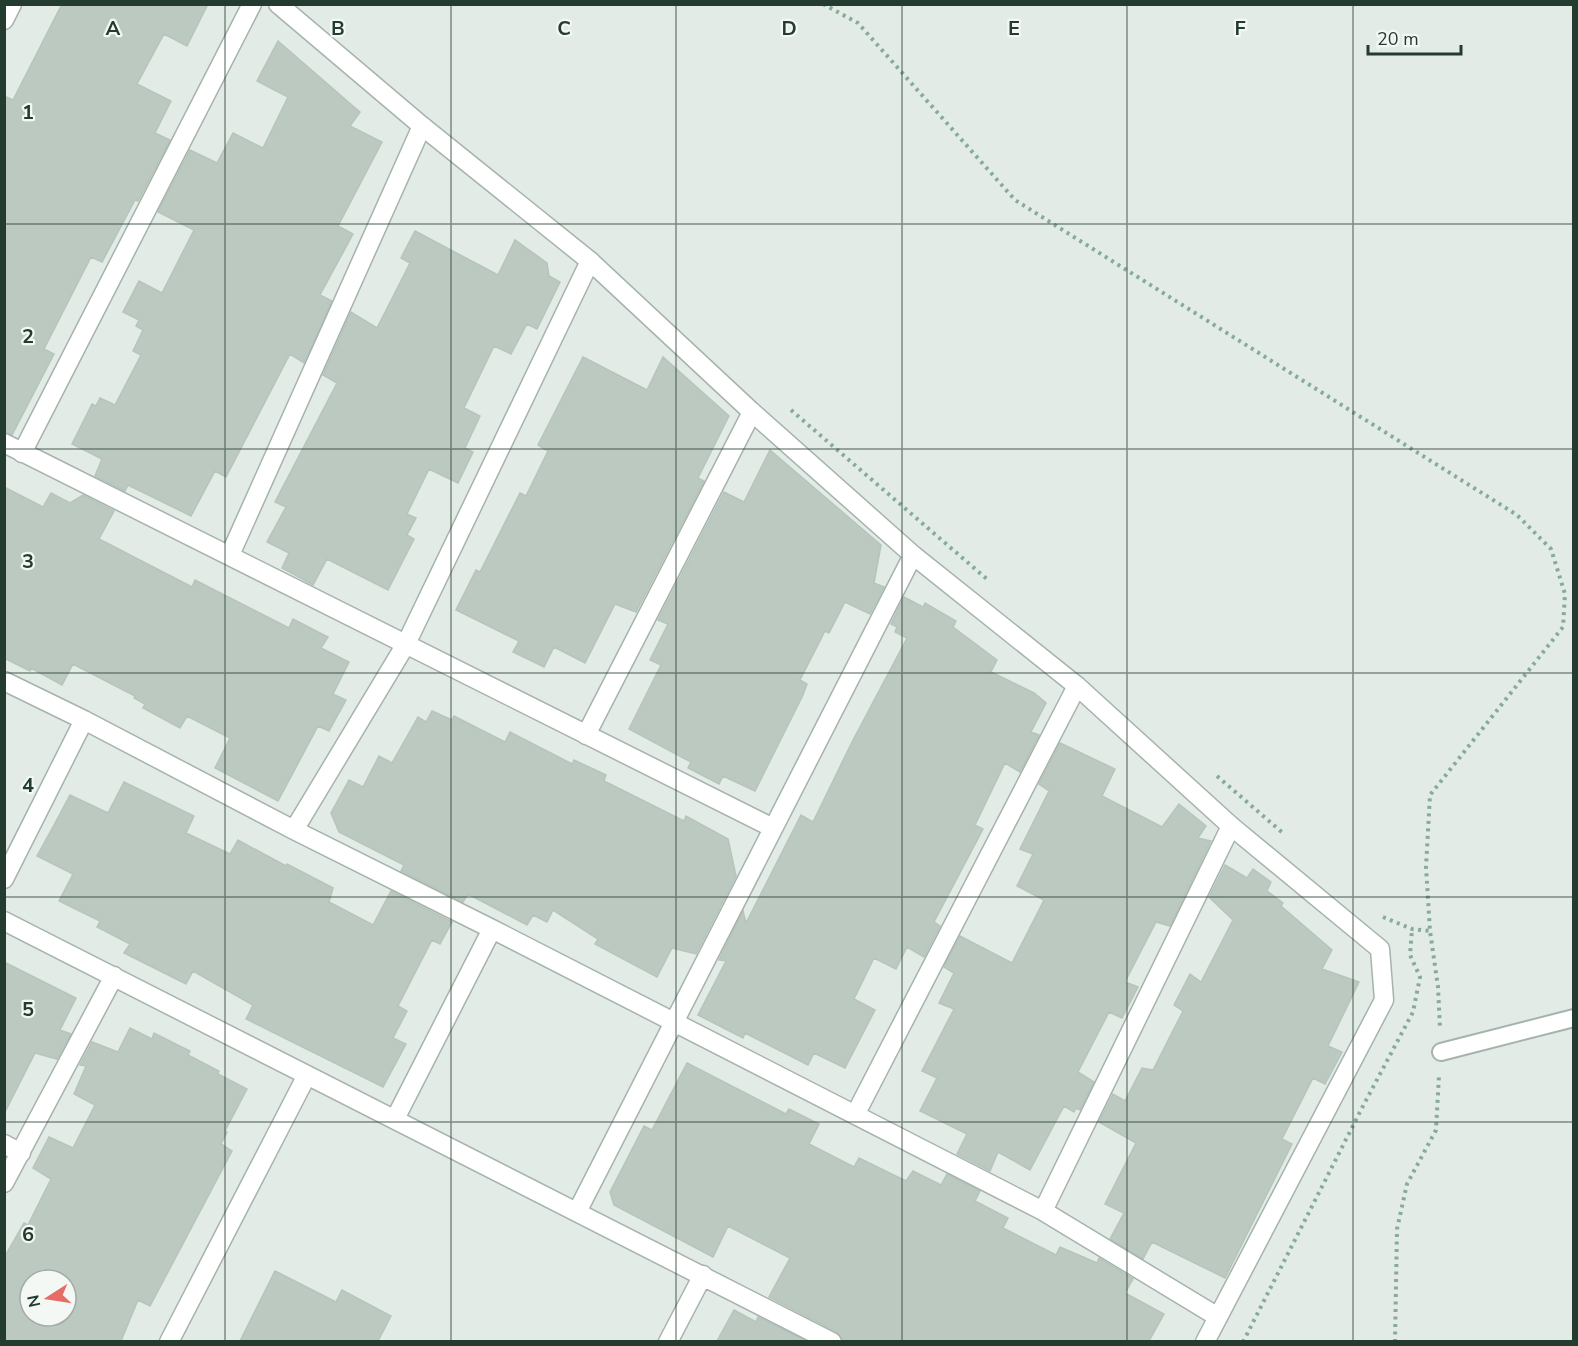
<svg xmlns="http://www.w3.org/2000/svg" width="1578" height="1346" viewBox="0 0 1578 1346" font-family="'Nunito Sans',sans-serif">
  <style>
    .building { fill: #bbc9c1; stroke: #b6c5bc; stroke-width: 1.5; fill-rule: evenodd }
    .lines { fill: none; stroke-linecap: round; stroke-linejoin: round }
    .service-casing { stroke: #a6b3ac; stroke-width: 20 }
    .minor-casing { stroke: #a6b3ac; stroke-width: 21 }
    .tertiary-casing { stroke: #a6b3ac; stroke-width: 21 }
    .path { stroke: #86ac99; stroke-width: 4; stroke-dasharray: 3 4.5; stroke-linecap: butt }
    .service { stroke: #fff; stroke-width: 16 }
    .minor { stroke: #fff; stroke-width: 18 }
    .tertiary { stroke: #fff; stroke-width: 18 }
    .grid { fill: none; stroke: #243b30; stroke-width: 1.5; stroke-opacity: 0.55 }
    .grid-label { font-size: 20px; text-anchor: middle; font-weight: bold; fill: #243b30; stroke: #f3f8f5; stroke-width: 4.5; stroke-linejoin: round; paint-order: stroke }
  </style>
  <rect width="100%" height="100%" fill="#e3ebe6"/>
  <path class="building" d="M 62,4 L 208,4 L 187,46 L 164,34 L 137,84 L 171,101 L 155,133 L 170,140 L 138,201 L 135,200 L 102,262 L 91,257 L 44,349 L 54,354 L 12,435 L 4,432 L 4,96 L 13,100 Z
    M 278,41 L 360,112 L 350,126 L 382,142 L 338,226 L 353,234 L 320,295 L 332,301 L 304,363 L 290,354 L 226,477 L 215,471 L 191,516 L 128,485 L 125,491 L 95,476 L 102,459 L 72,444 L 92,404 L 96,406 L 100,398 L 115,405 L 141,355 L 133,351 L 143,330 L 136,326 L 139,320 L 123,312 L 139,281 L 162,293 L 194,230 L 158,212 L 190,150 L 217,163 L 233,133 L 263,148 L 288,97 L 257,81 Z
    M 415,231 L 498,275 L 515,240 L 547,263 L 549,276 L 560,282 L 537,329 L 527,324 L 511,354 L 494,346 L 464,408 L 480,416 L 465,448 L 473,452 L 458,483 L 429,469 L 407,514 L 416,518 L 407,535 L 414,539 L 388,590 L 327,559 L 313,585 L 282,568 L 289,553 L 267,542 L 286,507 L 275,502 L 337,383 L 323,375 L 351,312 L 377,328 L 410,263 L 401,258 Z
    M 583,357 L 647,390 L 663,357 L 729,416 L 698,478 L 704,481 L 636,612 L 615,604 L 585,663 L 554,647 L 544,667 L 513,652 L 519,641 L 456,610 L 476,570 L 480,572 L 520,493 L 526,496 L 548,451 L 538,445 Z
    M 770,450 L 881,545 L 874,583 L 884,587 L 870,614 L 845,602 L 829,633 L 825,631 L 800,680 L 807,684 L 803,695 L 755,791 L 723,776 L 719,784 L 688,768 L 691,762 L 629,729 L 661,665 L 650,660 L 668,624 L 658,620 L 724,492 L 744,502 Z
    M 4,487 L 43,507 L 51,493 L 70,503 L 83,495 L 114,511 L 99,539 L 192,587 L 195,580 L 289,628 L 293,619 L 328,637 L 321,648 L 349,662 L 333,694 L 346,700 L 329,731 L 318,726 L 278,801 L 215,768 L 230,738 L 187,716 L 180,728 L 143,708 L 145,704 L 134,698 L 135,696 L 73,664 L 62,685 L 31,668 L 30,671 L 4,658 Z
    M 904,597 L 923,607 L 925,603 L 956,621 L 953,627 L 997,660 L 991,672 L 1034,693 L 1046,703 L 1031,732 L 1039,735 L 1020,772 L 1005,763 L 975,825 L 983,829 L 934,922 L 940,926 L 924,957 L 907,947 L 896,969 L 874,958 L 854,999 L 875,1010 L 845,1068 L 814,1053 L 808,1065 L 745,1033 L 743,1038 L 698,1015 L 726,961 L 719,960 L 743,911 L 746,923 L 801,815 L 813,822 L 852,742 L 907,638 L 895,632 L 897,627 L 891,624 Z
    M 432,711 L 452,720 L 454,716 L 505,742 L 510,732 L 572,764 L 574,760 L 606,775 L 604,781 L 684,821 L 686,816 L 728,839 L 736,876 L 696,954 L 672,948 L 657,977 L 595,944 L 598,939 L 553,910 L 547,922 L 533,915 L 527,925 L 468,894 L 463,902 L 401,871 L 404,865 L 339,832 L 331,813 L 349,780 L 363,787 L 379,756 L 392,763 L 418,717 L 426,722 Z
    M 1060,743 L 1115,769 L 1102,796 L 1162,827 L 1179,804 L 1206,826 L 1198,838 L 1211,841 L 1170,926 L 1156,922 L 1125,982 L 1138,987 L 1122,1018 L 1109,1012 L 1078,1072 L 1094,1082 L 1080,1110 L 1076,1108 L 1074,1112 L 1064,1106 L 1030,1170 L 998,1152 L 990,1171 L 957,1154 L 967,1134 L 920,1111 L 937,1078 L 922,1071 L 954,1009 L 939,1003 L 954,973 L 944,967 L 960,936 L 1012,963 L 1044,900 L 1017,886 L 1033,854 L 1020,849 L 1049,791 L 1039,784 Z
    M 124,782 L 194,816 L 186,833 L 230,854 L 238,840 L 286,866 L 287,864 L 333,888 L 329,902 L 373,925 L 391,891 L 452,922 L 440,944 L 432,940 L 398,1006 L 407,1011 L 393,1038 L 406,1044 L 383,1087 L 246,1019 L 253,1005 L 193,971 L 186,984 L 124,953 L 130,944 L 97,927 L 100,921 L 59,901 L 73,874 L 37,856 L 54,825 L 70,795 L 108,813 Z
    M 1225,865 L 1247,878 L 1253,869 L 1271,882 L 1267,891 L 1283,903 L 1281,906 L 1332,950 L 1322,969 L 1359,982 L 1328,1046 L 1342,1052 L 1325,1084 L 1313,1078 L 1282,1139 L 1292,1144 L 1225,1278 L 1152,1242 L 1143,1259 L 1110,1239 L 1124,1213 L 1105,1204 L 1136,1143 L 1099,1122 L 1113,1094 L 1125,1101 L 1142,1068 L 1153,1070 L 1183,1011 L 1174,1005 L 1190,974 L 1201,982 L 1233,920 L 1209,897 Z
    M 4,962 L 76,998 L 60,1030 L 71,1034 L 57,1059 L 35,1053 L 4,1114 Z
    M 130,1028 L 152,1039 L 154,1033 L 190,1051 L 188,1055 L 219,1071 L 218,1074 L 247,1089 L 225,1131 L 227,1132 L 221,1144 L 232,1151 L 150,1306 L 138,1300 L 121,1341 L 4,1341 L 4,1258 L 24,1223 L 28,1225 L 51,1179 L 33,1168 L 49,1137 L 73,1148 L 95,1105 L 74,1094 L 86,1066 L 80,1065 L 92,1042 L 118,1052 ZM 30,1280 L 66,1280 L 66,1316 L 30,1316 Z
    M 687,1063 L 786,1114 L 789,1109 L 819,1124 L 809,1144 L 854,1167 L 859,1158 L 906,1181 L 913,1171 L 941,1185 L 947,1174 L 980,1191 L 975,1201 L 1008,1218 L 1003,1228 L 1056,1255 L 1060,1247 L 1097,1263 L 1099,1258 L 1133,1279 L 1125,1293 L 1164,1314 L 1149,1341 L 843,1341 L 837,1332 L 769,1297 L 790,1258 L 728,1226 L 713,1257 L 614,1205 L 610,1192 L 644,1126 L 652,1130 Z
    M 275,1271 L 336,1302 L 342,1290 L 391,1316 L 378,1341 L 240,1341 Z
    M 734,1310 L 756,1322 L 758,1317 L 806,1341 L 717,1341 Z"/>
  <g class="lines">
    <defs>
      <path id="service" d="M 1441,1052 L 1574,1018"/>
      <path id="minor" d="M 4,20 L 12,4
        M 4,443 L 773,828
        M 22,453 L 252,4
        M 230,555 L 422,126
        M 4,681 L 84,720 L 294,830 L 492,929 L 1043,1211 L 1218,1317
        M 586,735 L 752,412
        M 294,830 L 406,644 L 590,261
        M 4,879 L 84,720
        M 4,921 L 832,1342
        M 855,1115 L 1077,686
        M 395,1119 L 492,929
        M 4,1144 L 21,1153
        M 4,1183 L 114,976
        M 1043,1211 L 1231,826
        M 577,1212 L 913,555
        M 169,1342 L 307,1075
        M 668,1342 L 703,1275"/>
      <path id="tertiary" d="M 278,4 L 422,126 L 590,261 L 752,412 L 913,555 L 1077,686 L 1231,826 L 1380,949 L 1384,1000 L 1205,1342"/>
    </defs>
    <use href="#service" class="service-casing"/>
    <use href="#minor" class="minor-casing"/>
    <use href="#tertiary" class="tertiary-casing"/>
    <path class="path" d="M 823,4 L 858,23 L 1015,200 L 1517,515 L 1551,549 L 1565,594 L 1563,627 L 1430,795 L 1426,867 L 1430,931 L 1438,987 L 1440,1028
      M 791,410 L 988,580
      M 1217,776 L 1284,834
      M 1383,917 L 1412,929 L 1430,931
      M 1243,1342 L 1363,1106 L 1413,1012 L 1420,977 L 1410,955 L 1412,929
      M 1395,1342 L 1397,1229 L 1407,1184 L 1436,1130 L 1439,1075"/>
    <use href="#service" class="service"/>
    <use href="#minor" class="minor"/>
    <use href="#tertiary" class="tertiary"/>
  </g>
  <path class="grid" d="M 225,4 L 225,1342M 451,4 L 451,1342M 676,4 L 676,1342M 902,4 L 902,1342M 1127,4 L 1127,1342M 1353,4 L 1353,1342M 4,224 L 1574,224M 4,449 L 1574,449M 4,673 L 1574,673M 4,897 L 1574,897M 4,1122 L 1574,1122"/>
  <g class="grid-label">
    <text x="113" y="35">A</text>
    <text x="338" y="35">B</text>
    <text x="564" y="35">C</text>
    <text x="789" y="35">D</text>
    <text x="1014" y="35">E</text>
    <text x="1240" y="35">F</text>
    <text x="28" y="119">1</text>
    <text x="28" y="343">2</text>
    <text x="28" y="568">3</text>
    <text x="28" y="792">4</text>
    <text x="28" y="1016">5</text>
    <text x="28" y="1241">6</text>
  </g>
  <rect width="1578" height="1346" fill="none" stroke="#243b30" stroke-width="12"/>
  <g transform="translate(48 1298) rotate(258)"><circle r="28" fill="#f3f8f5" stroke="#a0aca6" stroke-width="1.5"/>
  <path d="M0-4.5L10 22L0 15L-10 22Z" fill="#e66d67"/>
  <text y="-9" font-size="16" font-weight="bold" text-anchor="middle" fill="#243b30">N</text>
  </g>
  <path d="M1368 45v9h93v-9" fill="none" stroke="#243b30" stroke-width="3"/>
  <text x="1377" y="45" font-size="18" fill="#243b30" stroke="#f3f8f5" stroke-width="4.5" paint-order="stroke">20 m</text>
</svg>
